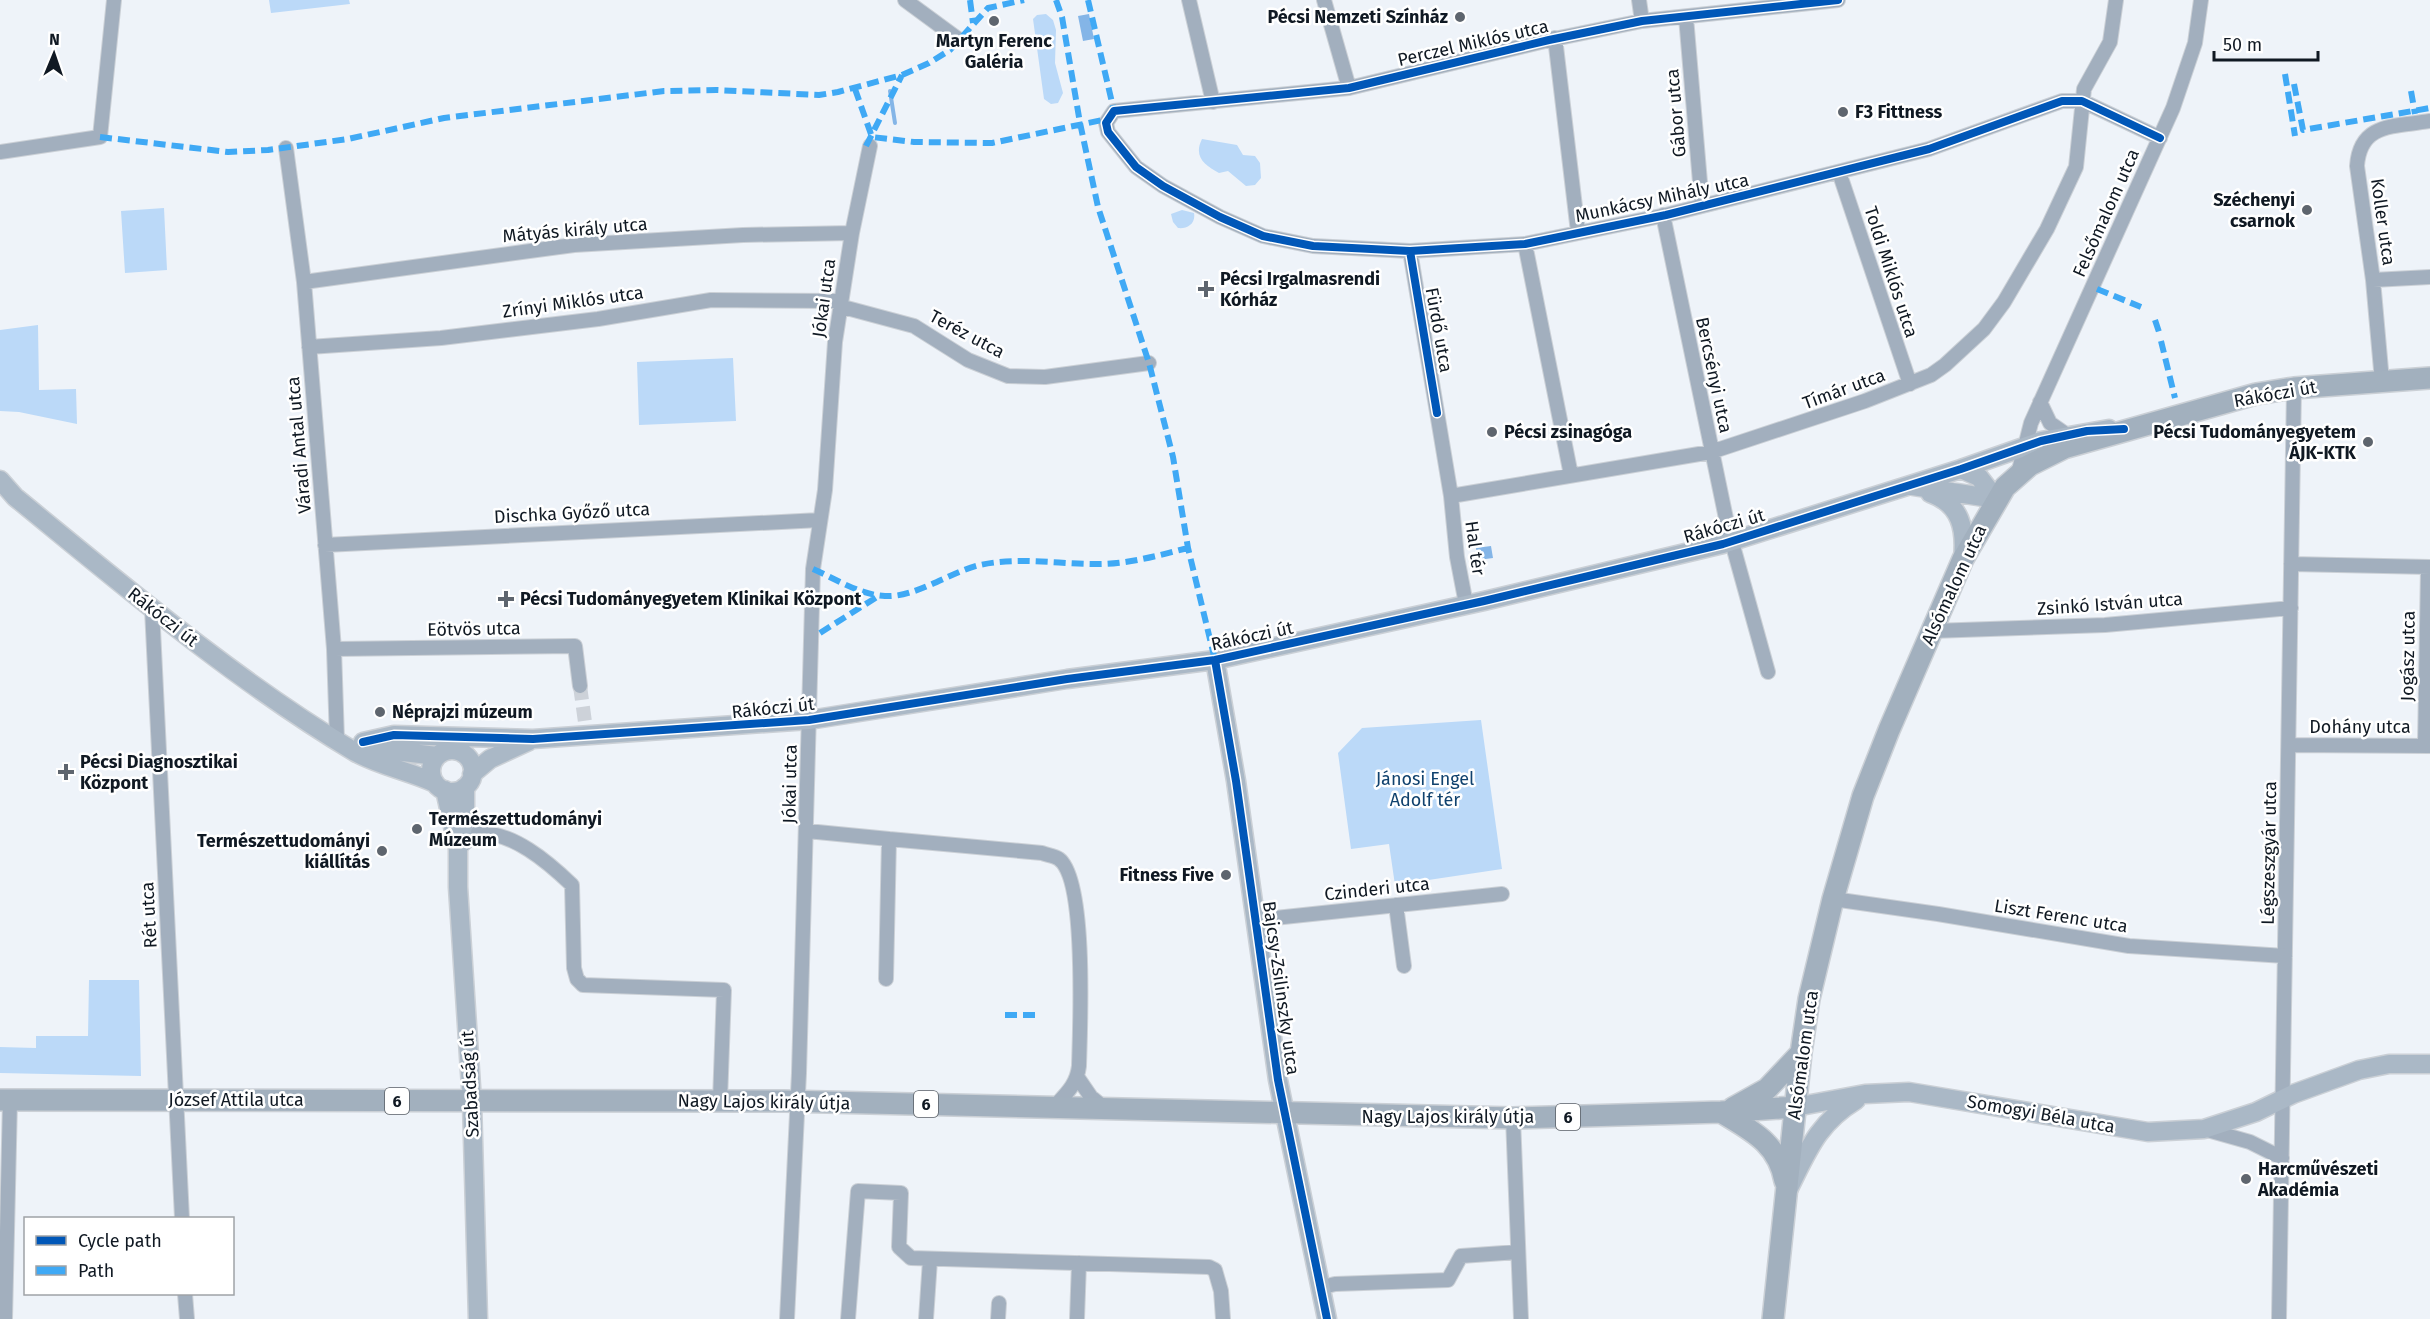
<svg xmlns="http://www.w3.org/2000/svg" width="2430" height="1319" viewBox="0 0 2430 1319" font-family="'Fira Sans',sans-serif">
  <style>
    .green { fill: #bbd9f8 }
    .water { fill: #84b5e7 }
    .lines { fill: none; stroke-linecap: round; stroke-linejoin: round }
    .stream { stroke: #84b5e7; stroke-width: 4 }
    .street-tunnel { stroke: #cdd2d9; stroke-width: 14; stroke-dasharray: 14 7; stroke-linecap: butt }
    .street-casing { stroke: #cbd0d6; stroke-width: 16 }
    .secondary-casing { stroke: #cbd0d6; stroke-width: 21 }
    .primary-casing { stroke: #cbd0d6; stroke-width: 24 }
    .street { stroke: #a2afbe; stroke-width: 14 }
    .secondary { stroke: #aab8c6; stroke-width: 18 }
    .primary { stroke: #a2b0be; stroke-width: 21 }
    .quiet { stroke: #3fa9f5; stroke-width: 6; stroke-dasharray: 12 6; stroke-linecap: butt }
    .cycleway-casing { stroke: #fff; stroke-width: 11 }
    .cycleway { stroke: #0057b8; stroke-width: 8 }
    .poi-dot { fill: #5e656e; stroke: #fff; stroke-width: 2 }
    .labels { text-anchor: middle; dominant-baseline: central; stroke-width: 5; stroke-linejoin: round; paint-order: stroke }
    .shield { fill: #fff; stroke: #585e65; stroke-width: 1.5 }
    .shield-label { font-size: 16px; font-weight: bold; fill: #101923 }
    .poi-label { font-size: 18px; font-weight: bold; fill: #101923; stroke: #fff; text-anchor: start }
    .street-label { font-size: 18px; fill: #101923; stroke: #fff }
    .park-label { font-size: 18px; fill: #10426e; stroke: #fff }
  </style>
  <rect width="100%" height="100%" fill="#eef3f9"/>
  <path class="green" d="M 269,0 L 349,0 L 350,4 L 271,13 Z
    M 1046,14 L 1053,20 L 1056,30 L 1055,63 L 1063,93 L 1058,103 L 1051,104 L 1044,99 L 1033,19 L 1037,15 Z
    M 1202,139 L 1237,145 L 1243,155 L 1255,156 L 1260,163 L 1261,178 L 1255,185 L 1246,186 L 1228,171 L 1219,173 C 1205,165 1193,157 1202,139 Z
    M 164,208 L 167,270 L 125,273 L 121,211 Z
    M 1182,210 L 1194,213 C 1196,224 1187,229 1178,228 L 1173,222 L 1171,214 Z
    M 38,325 L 39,390 L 76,389 L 77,424 L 19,412 L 0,411 L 0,330 Z
    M 733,358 L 736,421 L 639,425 L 637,362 Z
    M 1481,720 L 1502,869 L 1395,885 L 1389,844 L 1351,849 L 1338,753 L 1362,728 Z
    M 89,980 L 139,980 L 141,1076 L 0,1073 L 0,1047 L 36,1048 L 36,1036 L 88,1036 Z"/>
  <path class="water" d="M 1089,14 L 1094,39 L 1083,41 L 1078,16 Z
    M 1491,546 L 1493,558 L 1478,560 L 1476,548 Z"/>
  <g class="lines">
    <path class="stream" d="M 890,91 L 895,123"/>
    <path class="street-tunnel" d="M 580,686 L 585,722"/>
    <defs>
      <path id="street" d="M 905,0 L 958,39
        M 1189,0 L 1213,102
        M 1324,0 L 1349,88
        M 1639,0 L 1642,21
        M 1838,0 L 1642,21 L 1549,40 L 1349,88 L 1114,111 L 1106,123 L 1108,132 L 1136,167 L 1163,186 L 1220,217 L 1263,236 L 1313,246 L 1410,251 L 1525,244 L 1666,215 L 1929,149 L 2062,101 L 2082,101 L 2160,138
        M 1686,17 L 1702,206
        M 1555,38 L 1578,232
        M 286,148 L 304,282 L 334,649 L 337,740
        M 0,152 L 100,137 L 114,0
        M 1839,172 L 1910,384
        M 1663,215 L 1728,528 L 1768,672
        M 1525,244 L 1571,475
        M 1410,251 L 1451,496 L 1457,557 L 1466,604
        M 2373,280 L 2430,277
        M 304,282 L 574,245 L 743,235 L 852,233
        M 309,347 L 441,338 L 598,319 L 711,300 L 835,301 L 843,307 L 914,326 L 968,360 L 1008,376 L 1045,377 L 1149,363
        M 2382,381 L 2373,280 L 2357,166 C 2360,122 2395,127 2430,121
        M 2040,402 L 2050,423 L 2067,435
        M 2018,474 L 2031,423 L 2173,108 L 2195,43 L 2201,0
        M 1451,496 L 1711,452 L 1865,401 L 1931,375 L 1945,365 L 1984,329 L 2004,302 L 2047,229 L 2076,167 L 2084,89 L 2110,42 L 2116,0
        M 325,545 L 820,520
        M 2291,564 L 2430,567
        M 152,609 L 182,1218
        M 1932,631 L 2105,625 L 2291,608
        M 334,649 L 575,646 L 580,686
        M 2289,745 L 2430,746
        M 2425,745 L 2428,567
        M 807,831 L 889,839 L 886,979
        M 889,839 L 1042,853 C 1047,855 1055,856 1059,859 C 1087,880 1080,1030 1079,1066 C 1077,1084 1067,1093 1055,1106
        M 458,849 L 477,833 C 512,831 548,862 572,885 L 574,968 L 577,979 L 583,985 L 724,990 L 720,1101
        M 1833,899 L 1938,914 L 2129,946 L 2285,956
        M 1396,905 L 1404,966
        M 1255,920 L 1502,894
        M 1078,1078 L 1091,1097 L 1102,1106
        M 1513,1118 L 1521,1319
        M 2204,1129 L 2250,1142 L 2282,1158
        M 1319,1288 L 1335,1284 L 1448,1280 L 1461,1256 L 1518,1252
        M 185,1294 L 187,1319
        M 5,1319 L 10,1100
        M 787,1319 L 799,1073 L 813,569 L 825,490 L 835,342 L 852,233 L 870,146
        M 848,1319 L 858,1191 L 901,1193 L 899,1247 L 911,1258 L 1209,1267 L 1215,1270 L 1221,1291 L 1223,1319
        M 926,1319 L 930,1260
        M 998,1319 L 999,1303
        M 1077,1319 L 1079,1263
        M 2279,1319 L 2294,388"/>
      <path id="secondary" d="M 0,480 L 15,497 C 124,586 233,679 355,752 C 380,766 409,771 435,783
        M 1913,486 L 1996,499 L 1979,477 L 1961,469
        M 1930,493 C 1961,504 1966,529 1963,559
        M 1215,660 L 1236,781 L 1278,1080 L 1327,1319
        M 363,742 L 394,735 L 533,739 L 809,720 L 1067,679 L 1215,660 L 1484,601 L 1723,544 L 1961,469 L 2041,441 L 2109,429
        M 366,743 L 403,752 L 437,756
        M431 771a21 21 0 1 1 42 0a21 21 0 1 1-42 0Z
        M 472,774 L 490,759 L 529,741
        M 445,790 L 458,849 L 458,887 L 472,1102 L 478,1319
        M 460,842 L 465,816 L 465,787
        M 1795,1107 L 1865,1094 L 1909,1092 L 2148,1132 L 2204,1129 L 2256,1112 L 2293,1094 L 2359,1070 L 2389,1064 L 2430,1064
        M 1789,1188 C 1808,1150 1818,1123 1856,1100"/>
      <path id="primary" d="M 0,1100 L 784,1101 L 1513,1118 L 1721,1112 L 1795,1107
        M 1733,1108 L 1767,1089 L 1801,1053
        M 1721,1112 C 1752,1131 1778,1143 1785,1181
        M 1773,1319 L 1801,1053 L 1809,999 L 1833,899 L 1863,796 L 1889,730 L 1963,559 L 2005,487 L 2030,465 L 2064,448 L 2256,394 L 2294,388 L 2430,378"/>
    </defs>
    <use href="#street" class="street-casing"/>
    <use href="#secondary" class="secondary-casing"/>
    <use href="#primary" class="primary-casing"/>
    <use href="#street" class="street"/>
    <use href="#secondary" class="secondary"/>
    <use href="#primary" class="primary"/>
    <path class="quiet" d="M 970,0 L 973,23
      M 1056,0 L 1062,17 L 1080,123 L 1098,207 L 1149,363 L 1173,457 L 1188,548 L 1215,660
      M 1088,0 L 1114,111
      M 2285,74 L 2295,136
      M 2294,84 L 2303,130 L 2430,108
      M 855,89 L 872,137 L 914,142 L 992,143 L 1112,118
      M 2411,91 L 2415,114
      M 100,137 L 228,152 L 268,150 L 348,139 L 444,118 L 664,91 L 716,90 L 819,95 L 838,92 L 902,75 L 929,63 L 950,50 L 988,8 L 1024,0
      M 866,146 L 902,75
      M 2097,289 L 2141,307
      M 2155,320 L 2159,332
      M 2161,341 L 2175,398
      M 813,569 C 836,579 860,595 885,596 C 915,598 950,572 980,565 C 1021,556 1062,565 1103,564 C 1132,563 1160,555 1188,548
      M 820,633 L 880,595
      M 1005,1015 L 1035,1015"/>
    <defs>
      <path id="cycleway" d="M 1838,0 L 1642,21 L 1549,40 L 1349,88 L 1114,111 L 1106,123 L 1108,132 L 1136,167 L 1163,186 L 1220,217 L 1263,236 L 1313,246 L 1410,251 L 1525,244 L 1666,215 L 1929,149 L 2062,101 L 2082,101 L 2160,138
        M 1410,251 L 1437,413
        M 1215,660 L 1236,781 L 1278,1080 L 1327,1319
        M 363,742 L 394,735 L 533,739 L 809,720 L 1067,679 L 1215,660 L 1484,601 L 1723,544 L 1961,469 L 2041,441 L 2087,431 L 2124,429"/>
    </defs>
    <use href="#cycleway" class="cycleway-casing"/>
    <use href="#cycleway" class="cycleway"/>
  </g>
  <g class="poi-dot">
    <circle cx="1460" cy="17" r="6"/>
    <circle cx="994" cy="21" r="6"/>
    <circle cx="1843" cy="112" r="6"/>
    <circle cx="2307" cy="210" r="6"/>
    <path d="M1203 280h6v6h6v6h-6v6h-6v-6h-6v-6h6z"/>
    <circle cx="1492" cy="432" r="6"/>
    <circle cx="2368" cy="442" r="6"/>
    <path d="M503 590h6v6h6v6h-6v6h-6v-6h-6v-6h6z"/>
    <circle cx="380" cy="712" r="6"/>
    <path d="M63 763h6v6h6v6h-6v6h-6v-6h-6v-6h6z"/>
    <circle cx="417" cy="829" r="6"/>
    <circle cx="382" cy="851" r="6"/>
    <circle cx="1226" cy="875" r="6"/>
    <circle cx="2246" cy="1179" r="6"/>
  </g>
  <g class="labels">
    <g class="shield">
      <rect x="385" y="1088" width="24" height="26" rx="4.5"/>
      <rect x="914" y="1091" width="24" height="26" rx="4.5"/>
      <rect x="1556" y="1104" width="24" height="26" rx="4.5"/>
    </g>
    <g class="shield-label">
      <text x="397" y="1101">6</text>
      <text x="926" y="1104">6</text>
      <text x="1568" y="1117">6</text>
    </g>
    <g class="poi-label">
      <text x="1448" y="17" text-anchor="end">Pécsi Nemzeti Színház</text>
      <text x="994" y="41" text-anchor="middle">Martyn Ferenc<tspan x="994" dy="21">Galéria</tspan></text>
      <text x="1855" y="112">F3 Fittness</text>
      <text x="2295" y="200" text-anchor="end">Széchenyi<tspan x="2295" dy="21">csarnok</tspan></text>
      <text x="1220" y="279">Pécsi Irgalmasrendi<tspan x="1220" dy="21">Kórház</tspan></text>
      <text x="1504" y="432">Pécsi zsinagóga</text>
      <text x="2356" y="432" text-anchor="end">Pécsi Tudományegyetem<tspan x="2356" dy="21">ÁJK-KTK</tspan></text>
      <text x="520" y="599">Pécsi Tudományegyetem Klinikai Központ</text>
      <text x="392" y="712">Néprajzi múzeum</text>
      <text x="80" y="762">Pécsi Diagnosztikai<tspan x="80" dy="21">Központ</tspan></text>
      <text x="429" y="819">Természettudományi<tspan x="429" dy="21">Múzeum</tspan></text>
      <text x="370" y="841" text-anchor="end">Természettudományi<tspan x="370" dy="21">kiállítás</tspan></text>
      <text x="1214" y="875" text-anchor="end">Fitness Five</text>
      <text x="2258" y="1169">Harcművészeti<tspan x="2258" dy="21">Akadémia</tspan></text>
    </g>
    <g class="street-label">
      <text transform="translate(1473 43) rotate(-13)">Perczel Miklós utca</text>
      <text transform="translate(1676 113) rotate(-95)">Gábor utca</text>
      <text transform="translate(1662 198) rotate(-12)">Munkácsy Mihály utca</text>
      <text transform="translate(2106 213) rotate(-66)">Felsőmalom utca</text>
      <text transform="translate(2383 222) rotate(82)">Koller utca</text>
      <text transform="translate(575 230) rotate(-5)">Mátyás király utca</text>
      <text transform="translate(1891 272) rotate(72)">Toldi Miklós utca</text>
      <text transform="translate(824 298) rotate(-82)">Jókai utca</text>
      <text transform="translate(573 302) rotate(-8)">Zrínyi Miklós utca</text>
      <text transform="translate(1439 330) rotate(80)">Fürdő utca</text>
      <text transform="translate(967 334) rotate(28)">Teréz utca</text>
      <text transform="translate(1714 375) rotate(78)">Bercsényi utca</text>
      <text transform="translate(1844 389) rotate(-20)">Tímár utca</text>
      <text transform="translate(2275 394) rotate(-10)">Rákóczi út</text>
      <text transform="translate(299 445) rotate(-95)">Váradi Antal utca</text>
      <text transform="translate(572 513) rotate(-3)">Dischka Győző utca</text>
      <text transform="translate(1724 526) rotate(-16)">Rákóczi út</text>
      <text transform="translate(1475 548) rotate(82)">Hal tér</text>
      <text transform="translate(1954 585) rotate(-65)">Alsómalom utca</text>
      <text transform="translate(2110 604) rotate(-4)">Zsinkó István utca</text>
      <text transform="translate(163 617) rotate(38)">Rákóczi út</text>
      <text transform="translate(474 629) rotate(-1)">Eötvös utca</text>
      <text transform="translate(1252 636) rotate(-12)">Rákóczi út</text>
      <text transform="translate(2408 656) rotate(-89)">Jogász utca</text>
      <text transform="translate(773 708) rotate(-6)">Rákóczi út</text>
      <text x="2360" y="727">Dohány utca</text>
      <text transform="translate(790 784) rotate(-89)">Jókai utca</text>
      <text transform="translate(2269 853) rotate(-89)">Légszeszgyár utca</text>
      <text transform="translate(1377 889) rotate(-6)">Czinderi utca</text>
      <text transform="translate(149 915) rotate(-93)">Rét utca</text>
      <text transform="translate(2061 916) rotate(9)">Liszt Ferenc utca</text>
      <text transform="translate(1281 988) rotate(82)">Bajcsy-Zsilinszky utca</text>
      <text transform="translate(1803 1055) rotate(-82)">Alsómalom utca</text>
      <text transform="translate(470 1084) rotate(-93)">Szabadság út</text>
      <text x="236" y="1100">József Attila utca</text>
      <text transform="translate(764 1102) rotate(1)">Nagy Lajos király útja</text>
      <text transform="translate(2041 1114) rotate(10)">Somogyi Béla utca</text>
      <text x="1448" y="1117">Nagy Lajos király útja</text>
    </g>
    <g class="park-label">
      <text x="1425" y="779">Jánosi Engel<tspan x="1425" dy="21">Adolf tér</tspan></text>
    </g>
  </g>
  <rect x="24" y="1217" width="210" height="78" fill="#ffffff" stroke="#9fa3a7" stroke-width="1.5"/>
  <rect x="36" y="1236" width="30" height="9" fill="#0057b8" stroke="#9fa3a7" stroke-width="1.5"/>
  <text x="78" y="1247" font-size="18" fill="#101923">Cycle path</text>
  <rect x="36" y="1266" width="30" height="9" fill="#3fa9f5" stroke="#9fa3a7" stroke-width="1.5"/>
  <text x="78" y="1277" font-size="18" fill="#101923">Path</text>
  <g transform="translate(54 54) rotate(2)" stroke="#ffffff" stroke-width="4.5" paint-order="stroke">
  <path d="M0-4.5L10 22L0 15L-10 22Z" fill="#101923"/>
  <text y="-9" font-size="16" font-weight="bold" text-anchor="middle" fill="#101923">N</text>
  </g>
  <path d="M2214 51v9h104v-9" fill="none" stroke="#101923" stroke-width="3"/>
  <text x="2223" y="51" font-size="18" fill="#101923" stroke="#ffffff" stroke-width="4.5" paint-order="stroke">50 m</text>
</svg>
